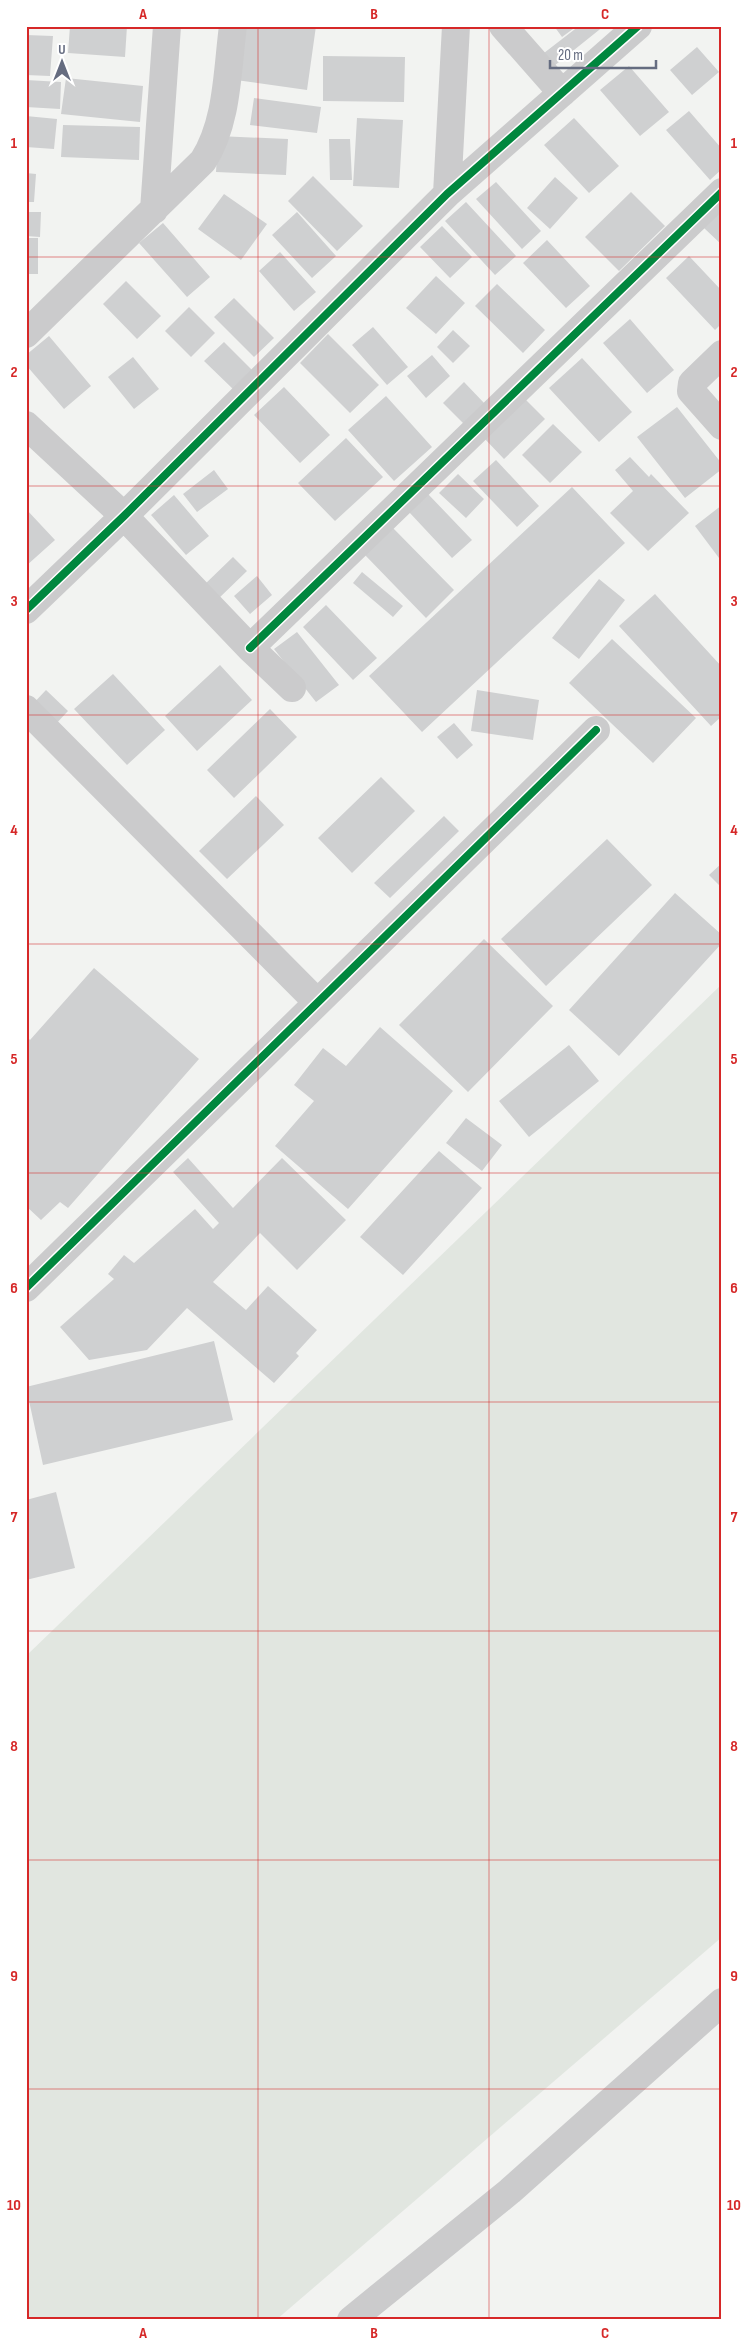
<svg xmlns="http://www.w3.org/2000/svg" width="748" height="2346" viewBox="0 0 748 2346" font-family="'Sofia Sans Condensed',sans-serif">
  <style>
    .green { fill: #e1e6e0 }
    .building { fill: #cfd0d1 }
    .lines { fill: none; stroke-linecap: round; stroke-linejoin: round }
    .minor { stroke: #cbcbcc; stroke-width: 28 }
    .tertiary { stroke: #cbcbcc; stroke-width: 28 }
    .cycleway-casing { stroke: #fff; stroke-width: 11 }
    .cycleway { stroke: #00873e; stroke-width: 8 }
    .grid { fill: none; stroke: #d62828; stroke-width: 1; stroke-opacity: 0.55 }
    .neatline { fill: none; stroke: #d62828; stroke-width: 2 }
    .grid-label { font-size: 16px; text-anchor: middle; font-weight: bold; fill: #d62828 }
  </style>
  <rect width="100%" height="100%" fill="#f2f3f1"/>
  <path class="green" d="M 722,984 L 722,1937 L 276,2320 L 26,2320 L 26,1656 Z"/>
  <path class="building" d="M 70,26 L 127,26 L 125,57 L 68,53 Z
    M 243,26 L 316,26 L 307,90 L 236,80 Z
    M 554,26 L 577,26 L 562,37 Z
    M 579,26 L 604,26 L 554,66 L 544,53 Z
    M 26,35 L 53,36 L 50,76 L 26,75 Z
    M 697,47 L 719,72 L 692,95 L 670,70 Z
    M 323,56 L 405,57 L 404,102 L 323,101 Z
    M 629,66 L 669,112 L 640,136 L 600,90 Z
    M 66,78 L 143,86 L 140,122 L 61,114 Z
    M 26,80 L 61,82 L 60,109 L 26,107 Z
    M 254,98 L 321,107 L 317,133 L 250,125 Z
    M 689,111 L 722,149 L 722,169 L 710,180 L 666,130 Z
    M 26,116 L 57,119 L 54,149 L 26,147 Z
    M 357,118 L 403,120 L 399,188 L 353,186 Z
    M 574,118 L 619,166 L 589,193 L 544,145 Z
    M 63,125 L 140,127 L 139,160 L 61,157 Z
    M 218,136 L 288,139 L 286,175 L 216,172 Z
    M 329,139 L 350,139 L 352,180 L 330,180 Z
    M 26,173 L 36,174 L 34,202 L 26,202 Z
    M 313,176 L 363,226 L 337,251 L 288,201 Z
    M 555,177 L 578,198 L 550,229 L 527,208 Z
    M 496,182 L 541,231 L 522,249 L 476,199 Z
    M 631,192 L 665,226 L 619,271 L 585,237 Z
    M 224,194 L 267,224 L 241,260 L 198,229 Z
    M 466,202 L 516,256 L 495,275 L 445,221 Z
    M 722,210 L 722,245 L 704,228 Z
    M 26,212 L 41,212 L 40,237 L 26,236 Z
    M 297,212 L 336,256 L 312,278 L 272,235 Z
    M 163,223 L 210,277 L 187,297 L 139,243 Z
    M 442,226 L 472,257 L 450,278 L 420,247 Z
    M 26,238 L 38,238 L 38,274 L 26,274 Z
    M 547,240 L 590,286 L 566,308 L 523,263 Z
    M 280,252 L 316,292 L 294,311 L 259,271 Z
    M 689,256 L 722,291 L 722,323 L 715,330 L 666,278 Z
    M 436,276 L 465,303 L 436,334 L 406,308 Z
    M 126,281 L 161,316 L 137,339 L 103,304 Z
    M 497,284 L 545,330 L 523,353 L 475,306 Z
    M 234,298 L 274,338 L 254,357 L 214,317 Z
    M 189,307 L 215,333 L 191,357 L 165,331 Z
    M 630,319 L 674,370 L 647,393 L 603,343 Z
    M 373,327 L 408,367 L 387,385 L 352,345 Z
    M 453,330 L 470,346 L 453,363 L 437,347 Z
    M 328,334 L 379,385 L 350,413 L 300,363 Z
    M 49,336 L 91,386 L 64,409 L 26,365 L 26,355 Z
    M 224,342 L 253,371 L 234,390 L 204,361 Z
    M 432,355 L 450,376 L 426,398 L 407,376 Z
    M 133,357 L 159,389 L 134,409 L 108,377 Z
    M 582,358 L 632,412 L 599,442 L 549,388 Z
    M 464,382 L 485,404 L 464,424 L 443,403 Z
    M 284,387 L 330,435 L 300,463 L 254,415 Z
    M 386,396 L 432,447 L 394,481 L 348,430 Z
    M 524,398 L 545,419 L 504,459 L 483,437 Z
    M 677,407 L 722,464 L 722,469 L 685,498 L 637,437 Z
    M 553,424 L 582,452 L 550,483 L 522,455 Z
    M 346,438 L 383,477 L 335,521 L 298,483 Z
    M 630,457 L 649,477 L 651,474 L 689,513 L 648,551 L 610,513 L 633,491 L 615,470 Z
    M 496,460 L 539,506 L 517,527 L 473,481 Z
    M 214,470 L 228,489 L 197,512 L 183,494 Z
    M 458,474 L 484,499 L 466,518 L 439,493 Z
    M 572,487 L 625,543 L 422,732 L 369,676 Z
    M 428,494 L 472,540 L 452,558 L 409,512 Z
    M 174,495 L 209,536 L 186,555 L 151,515 Z
    M 722,505 L 722,562 L 695,526 Z
    M 26,509 L 55,540 L 26,566 Z
    M 393,528 L 454,590 L 426,618 L 365,555 Z
    M 233,557 L 247,571 L 217,600 L 203,586 Z
    M 362,572 L 403,606 L 393,617 L 353,583 Z
    M 257,576 L 272,595 L 250,614 L 234,596 Z
    M 599,579 L 625,600 L 579,659 L 552,638 Z
    M 655,594 L 722,667 L 722,716 L 711,726 L 619,626 Z
    M 326,605 L 377,658 L 353,680 L 303,627 Z
    M 297,632 L 339,685 L 316,702 L 274,649 Z
    M 612,639 L 696,718 L 653,763 L 569,683 Z
    M 220,665 L 252,700 L 197,751 L 165,716 Z
    M 113,674 L 165,730 L 127,765 L 74,709 Z
    M 46,690 L 68,711 L 53,727 L 30,707 Z
    M 477,690 L 539,700 L 533,740 L 471,731 Z
    M 270,709 L 297,737 L 234,798 L 207,770 Z
    M 454,723 L 473,745 L 457,759 L 437,737 Z
    M 381,777 L 415,811 L 352,873 L 318,838 Z
    M 256,796 L 284,825 L 227,879 L 199,851 Z
    M 444,816 L 459,831 L 390,898 L 374,883 Z
    M 607,839 L 652,885 L 546,986 L 501,939 Z
    M 722,863 L 722,888 L 709,875 Z
    M 675,893 L 722,935 L 722,943 L 619,1056 L 569,1010 Z
    M 484,939 L 553,1006 L 468,1092 L 399,1025 Z
    M 94,968 L 199,1059 L 68,1208 L 60,1202 L 41,1220 L 26,1206 L 26,1036 L 30,1040 Z
    M 380,1027 L 453,1091 L 348,1209 L 275,1146 L 314,1101 L 294,1085 L 323,1048 L 346,1066 Z
    M 569,1045 L 599,1081 L 529,1137 L 499,1101 Z
    M 466,1118 L 502,1145 L 482,1171 L 446,1143 Z
    M 439,1151 L 482,1188 L 403,1275 L 360,1237 Z
    M 188,1158 L 233,1208 L 282,1158 L 346,1220 L 297,1270 L 260,1233 L 213,1282 L 246,1310 L 268,1286 L 317,1330 L 296,1353 L 299,1356 L 274,1383 L 187,1308 L 147,1350 L 89,1360 L 60,1327 L 114,1279 L 108,1274 L 124,1255 L 134,1263 L 195,1209 L 213,1229 L 219,1223 L 173,1172 Z
    M 214,1341 L 233,1420 L 43,1465 L 26,1387 Z
    M 56,1492 L 75,1568 L 26,1580 L 26,1500 Z"/>
  <g class="lines">
    <path class="minor" d="M 503,26 L 562,93
      M 447,194 L 456,26
      M 154,210 L 167,26
      M 26,334 L 203,161 C 228,122 227,71 233,26
      M 722,354 L 692,383 L 691,391 L 722,426
      M 26,425 L 124,516 L 250,648 L 292,688
      M 26,610 L 124,516 L 447,194 L 638,26
      M 250,648 L 722,192
      M 26,709 L 317,1002
      M 26,1288 L 596,730"/>
    <path class="tertiary" d="M 351,2320 L 510,2191 L 722,2002"/>
    <defs>
      <path id="cycleway" d="M 26,610 L 124,516 L 447,194 L 638,26
        M 250,648 L 722,192
        M 26,1288 L 596,730"/>
    </defs>
    <use href="#cycleway" class="cycleway-casing"/>
    <use href="#cycleway" class="cycleway"/>
  </g>
  <path class="grid" d="M 258,26 L 258,2320M 489,26 L 489,2320M 26,257 L 722,257M 26,486 L 722,486M 26,715 L 722,715M 26,944 L 722,944M 26,1173 L 722,1173M 26,1402 L 722,1402M 26,1631 L 722,1631M 26,1860 L 722,1860M 26,2089 L 722,2089"/>
  <rect width="748" height="2346" fill="none" stroke="#ffffff" stroke-width="55"/>
  <g transform="translate(62 62)" stroke="#ffffff" stroke-width="4" paint-order="stroke">
  <path d="M0-4L9 19L0 12L-9 19Z" fill="#656c80"/>
  <text y="-8" font-size="14" font-weight="bold" text-anchor="middle" fill="#656c80">U</text>
  </g>
  <path d="M550 60v8h106v-8" fill="none" stroke="#656c80" stroke-width="2.5"/>
  <text x="558" y="60" font-size="15" fill="#656c80" stroke="#ffffff" stroke-width="4" paint-order="stroke">20 m</text>
  <rect x="28" y="28" width="692" height="2290" class="neatline"/>
  <g class="grid-label">
    <text x="143" y="19">A</text>
    <text x="374" y="19">B</text>
    <text x="605" y="19">C</text>
    <text x="14" y="148">1</text>
    <text x="734" y="148">1</text>
    <text x="14" y="377">2</text>
    <text x="734" y="377">2</text>
    <text x="14" y="606">3</text>
    <text x="734" y="606">3</text>
    <text x="14" y="835">4</text>
    <text x="734" y="835">4</text>
    <text x="14" y="1064">5</text>
    <text x="734" y="1064">5</text>
    <text x="14" y="1293">6</text>
    <text x="734" y="1293">6</text>
    <text x="14" y="1522">7</text>
    <text x="734" y="1522">7</text>
    <text x="14" y="1751">8</text>
    <text x="734" y="1751">8</text>
    <text x="14" y="1981">9</text>
    <text x="734" y="1981">9</text>
    <text x="14" y="2210">10</text>
    <text x="734" y="2210">10</text>
    <text x="143" y="2338">A</text>
    <text x="374" y="2338">B</text>
    <text x="605" y="2338">C</text>
  </g>
</svg>
